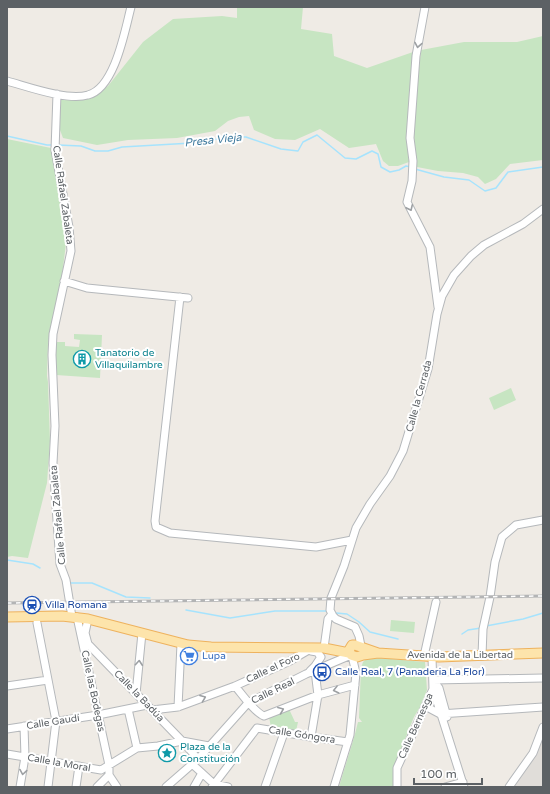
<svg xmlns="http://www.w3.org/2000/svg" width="550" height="794" viewBox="0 0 550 794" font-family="'Varela Round',sans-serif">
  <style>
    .industrial { fill: #e0ddd9 }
    .green { fill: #c7e5c2 }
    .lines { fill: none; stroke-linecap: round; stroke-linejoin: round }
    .stream { stroke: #a6e3fd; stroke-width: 1.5 }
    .minor-casing { stroke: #b5b8bb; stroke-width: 9 }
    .major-casing { stroke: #eeb25e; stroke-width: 11 }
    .minor { stroke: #fff; stroke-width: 7 }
    .major { stroke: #fde4ab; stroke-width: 9 }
    .rail-casing { stroke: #b3b4b5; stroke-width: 3 }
    .rail { stroke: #fff; stroke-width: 1.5; stroke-dasharray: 4.5; stroke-linecap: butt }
    .oneway { stroke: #9da0a3 }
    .labels { text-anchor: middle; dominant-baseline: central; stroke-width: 4; stroke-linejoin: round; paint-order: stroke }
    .street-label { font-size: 10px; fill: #5c6165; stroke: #fff }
    .culture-label { font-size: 10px; fill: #0d838f; stroke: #fff; text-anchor: start }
    .transit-label { font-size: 10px; fill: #164399; stroke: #fff; text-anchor: start }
    .shop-label { font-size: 10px; fill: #366cbe; stroke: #fff; text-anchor: start }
    .water-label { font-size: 11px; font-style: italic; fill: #3e7a9e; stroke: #fff }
  </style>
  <rect width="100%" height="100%" fill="#efebe5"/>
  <path class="industrial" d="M 543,737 L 543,787 L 511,787 L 532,758 Z"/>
  <path class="green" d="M 237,7 L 303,7 L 301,29 L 332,34 L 334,56 L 367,68 L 413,52 L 407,133 L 409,162 L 398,166 L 389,166 L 383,161 L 376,144 L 349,148 L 320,129 L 295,140 L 275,139 L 254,130 L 249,116 L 239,117 L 228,121 L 215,131 L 177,138 L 128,140 L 97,145 L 63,138 L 60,130 L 60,98 L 87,99 L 108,86 L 143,42 L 173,19 L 222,16 L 237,18 Z
    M 543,36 L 543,160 L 510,164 L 496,179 L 485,184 L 478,177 L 463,173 L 438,171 L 417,167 C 410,128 417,89 421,50 L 464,42 L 517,42 Z
    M 7,139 L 51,148 L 67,235 L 62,276 L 48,343 L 47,376 L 48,382 L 50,441 L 47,483 L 28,558 L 12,556 L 7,557 Z
    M 74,334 L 102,335 L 100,378 L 56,375 L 56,342 L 65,342 L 65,346 L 79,347 L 80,340 L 74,339 Z
    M 511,388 L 516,400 L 494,410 L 489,398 Z
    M 391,620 L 415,622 L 414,633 L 390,631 Z
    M 368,657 L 425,662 L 427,690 L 420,707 L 414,717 L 393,769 L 393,787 L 339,787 C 345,765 353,744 358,722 L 362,722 L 359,718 L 361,668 L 363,662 Z
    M 289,709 L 295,722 L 298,722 L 296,731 L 271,727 L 269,717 Z"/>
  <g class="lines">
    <path class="stream" d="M 7,136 L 47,145 L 52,145
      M 58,145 L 81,146 L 95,151 L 108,151 L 122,147 L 192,143 L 209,141 L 225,137 L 246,137 L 281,149 L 298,151 L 303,142 L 317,135 L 345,158 L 356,159 L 372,151 L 378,154 L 381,167 L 390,172 L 399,170 L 406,166 L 411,167
      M 415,169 L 444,177 L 469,180 L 485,191 L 496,188 L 508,172 L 543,167
      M 7,560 L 33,564 L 40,568
      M 71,583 L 92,583 L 126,597 L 150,598
      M 186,610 L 230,618 L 275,611 L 327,611
      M 336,613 L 347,614 L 359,622 L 370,632 L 398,639
      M 486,626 L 523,619 L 543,613
      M 462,634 L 468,630 L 481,628"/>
    <defs>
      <path id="minor" d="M 425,7 L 416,56 L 410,138 L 413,161 L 412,181 L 407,202 L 430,247 L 438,307
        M 7,81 C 29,87 67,101 88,95 C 115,88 125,30 131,7
        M 57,94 L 55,150 L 69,227 L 71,251 L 53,334 L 52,355 L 55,426 L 53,463 L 60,564 L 66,580 L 72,617
        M 64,281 L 87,288 L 188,298
        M 180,297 L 155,521 L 156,527 L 170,533 L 316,547 L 352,540
        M 77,617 L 109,765 L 109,775 L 97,787
        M 88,619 L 85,633 L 88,644 L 182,741 L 198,759
        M 37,623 L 56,721 L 48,787
        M 361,646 L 359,636 L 355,627 L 336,619 L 333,616 L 330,610 L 331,598 L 344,566 L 356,528 L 370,504 L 390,476 L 403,451 L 428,369 L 437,314 L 442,296 L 454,275 L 471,256 L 484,245 L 523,224 L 543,209
        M 324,648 L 328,619 L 332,614
        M 424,656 L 436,602
        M 482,656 L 483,629 L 490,597 L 495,562 L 502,537 L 516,525 L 543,520
        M 432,657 L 433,689 L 464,787
        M 310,671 L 315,666 L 321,657 L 317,652 L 311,651
        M 433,680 L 439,688 L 447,717
        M 433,680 L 543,678
        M 7,686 L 48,680
        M 235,686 C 242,694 254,712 264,716 L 318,695 L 355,685
        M 136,694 L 142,633
        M 425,706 L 440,714 L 543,707
        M 178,707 L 181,644
        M 128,709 L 137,748
        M 152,710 L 178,707 L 235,686 L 288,662 L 307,651 L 310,648
        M 7,729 L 98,715 L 147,705
        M 311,737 L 318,695 L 315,671
        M 7,754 L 101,770 L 137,748 L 158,746 L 182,741 L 209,746
        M 192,764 L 214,784 L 228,787
        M 109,775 L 117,787
        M 20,787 L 25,757 L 24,726
        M 76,787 L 79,766
        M 166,787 L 198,759 L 248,703 L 306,674 L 351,655
        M 194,787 L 202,773
        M 212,787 L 257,728 L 311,737 L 348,742
        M 265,787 L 284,733
        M 334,787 L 350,735 L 356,673 L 352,656
        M 397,787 L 397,768 L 433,689
        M 445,787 L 463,782
        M 509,787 L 533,753 L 543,727"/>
      <path id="major" d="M 7,617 L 62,616 L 88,619 L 188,645 L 211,647 L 324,648 L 349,653
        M 378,653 L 355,645 L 352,645 L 349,650 L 351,655 L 357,657 L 363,655 L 378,653 L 439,657 L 543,653"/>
    </defs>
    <use href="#minor" class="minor-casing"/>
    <use href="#major" class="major-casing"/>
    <use href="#minor" class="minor"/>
    <use href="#major" class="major"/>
    <defs>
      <path id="rail" d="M 7,603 L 543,596"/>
    </defs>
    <use href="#rail" class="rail-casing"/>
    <use href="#rail" class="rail"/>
  </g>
  <defs><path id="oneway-chevron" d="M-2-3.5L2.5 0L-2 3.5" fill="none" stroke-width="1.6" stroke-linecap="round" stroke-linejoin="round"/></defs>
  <g class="oneway">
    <use href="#oneway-chevron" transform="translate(418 45) rotate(100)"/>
    <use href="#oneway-chevron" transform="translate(410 208) rotate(65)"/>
    <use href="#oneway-chevron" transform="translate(139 663) rotate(-85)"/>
    <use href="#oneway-chevron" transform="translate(336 690) rotate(166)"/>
    <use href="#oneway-chevron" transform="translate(203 698) rotate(-21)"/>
    <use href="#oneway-chevron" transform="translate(281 710) rotate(-22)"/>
    <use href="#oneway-chevron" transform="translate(23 772) rotate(99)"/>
  </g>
  <defs>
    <symbol id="building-ring" viewBox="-11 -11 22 22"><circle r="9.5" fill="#fff" stroke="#0f9aa8" stroke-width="1.5"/><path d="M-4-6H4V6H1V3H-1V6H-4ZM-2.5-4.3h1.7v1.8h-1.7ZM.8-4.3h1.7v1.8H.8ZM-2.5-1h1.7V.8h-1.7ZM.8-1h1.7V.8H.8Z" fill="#0f9aa8"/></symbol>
    <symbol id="station-ring" viewBox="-11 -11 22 22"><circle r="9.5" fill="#fff" stroke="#1a4fb4" stroke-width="1.5"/><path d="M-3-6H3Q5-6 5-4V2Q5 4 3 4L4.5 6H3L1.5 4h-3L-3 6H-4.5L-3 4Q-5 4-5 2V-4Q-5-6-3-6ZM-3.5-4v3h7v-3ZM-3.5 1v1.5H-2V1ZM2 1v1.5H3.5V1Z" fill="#1a4fb4"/></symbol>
    <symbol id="supermarket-ring" viewBox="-11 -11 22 22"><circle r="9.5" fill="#fff" stroke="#3f7fe0" stroke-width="1.5"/><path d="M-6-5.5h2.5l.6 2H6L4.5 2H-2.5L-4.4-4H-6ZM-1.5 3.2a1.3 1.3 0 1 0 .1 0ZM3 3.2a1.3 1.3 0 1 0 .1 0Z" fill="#3f7fe0"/></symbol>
    <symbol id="bus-ring" viewBox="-11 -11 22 22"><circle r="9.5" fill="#fff" stroke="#1a4fb4" stroke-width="1.5"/><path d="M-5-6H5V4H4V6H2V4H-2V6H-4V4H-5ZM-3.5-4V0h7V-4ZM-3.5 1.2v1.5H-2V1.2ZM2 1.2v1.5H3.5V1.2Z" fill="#1a4fb4"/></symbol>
    <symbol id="sight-ring" viewBox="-11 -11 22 22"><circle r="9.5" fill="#fff" stroke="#0f9aa8" stroke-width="1.5"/><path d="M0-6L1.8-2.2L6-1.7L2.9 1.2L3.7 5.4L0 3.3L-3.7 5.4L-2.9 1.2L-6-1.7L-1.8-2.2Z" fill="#0f9aa8"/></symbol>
  </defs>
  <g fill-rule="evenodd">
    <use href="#building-ring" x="72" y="349" width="20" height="20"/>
    <use href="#station-ring" x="22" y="595" width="20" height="20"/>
    <use href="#supermarket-ring" x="179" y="646" width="20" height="20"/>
    <use href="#bus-ring" x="312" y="662" width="20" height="20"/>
    <use href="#sight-ring" x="157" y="743" width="20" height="20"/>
  </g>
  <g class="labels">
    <g class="street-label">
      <text transform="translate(63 195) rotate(82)">Calle Rafael Zabaleta</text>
      <text transform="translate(419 396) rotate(-75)">Calle la Cerrada</text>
      <text transform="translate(58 515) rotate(-95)">Calle Rafael Zabaleta</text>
      <text x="460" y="655">Avenida de la Libertad</text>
      <text transform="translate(273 668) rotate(-25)">Calle el Foro</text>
      <text transform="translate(93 691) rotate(78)">Calle las Bodegas</text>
      <text transform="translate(273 691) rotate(-26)">Calle Real</text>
      <text transform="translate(139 696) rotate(46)">Calle la Badúa</text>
      <text transform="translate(53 722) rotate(-9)">Calle Gaudí</text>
      <text transform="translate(416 726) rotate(-66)">Calle Bernesga</text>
      <text transform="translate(302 735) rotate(9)">Calle Góngora</text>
      <text transform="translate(59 763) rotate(10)">Calle la Moral</text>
    </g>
    <g class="culture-label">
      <text x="95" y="353">Tanatorio de<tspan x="95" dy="12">Villaquilambre</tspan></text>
      <text x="180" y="747">Plaza de la<tspan x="180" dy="12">Constitución</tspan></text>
    </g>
    <g class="transit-label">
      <text x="45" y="605">Villa Romana</text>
      <text x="335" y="672">Calle Real, 7 (Panaderia La Flor)</text>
    </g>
    <g class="shop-label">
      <text x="202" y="656">Lupa</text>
    </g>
    <g class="water-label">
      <text transform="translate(213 140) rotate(-6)">Presa Vieja</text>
    </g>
  </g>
  <rect width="550" height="794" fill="none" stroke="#5c6165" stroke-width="16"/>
  <path d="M414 778v6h68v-6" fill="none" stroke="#5c6165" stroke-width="2"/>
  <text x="420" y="778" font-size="12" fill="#5c6165" stroke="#ffffff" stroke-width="3" paint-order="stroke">100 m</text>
</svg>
